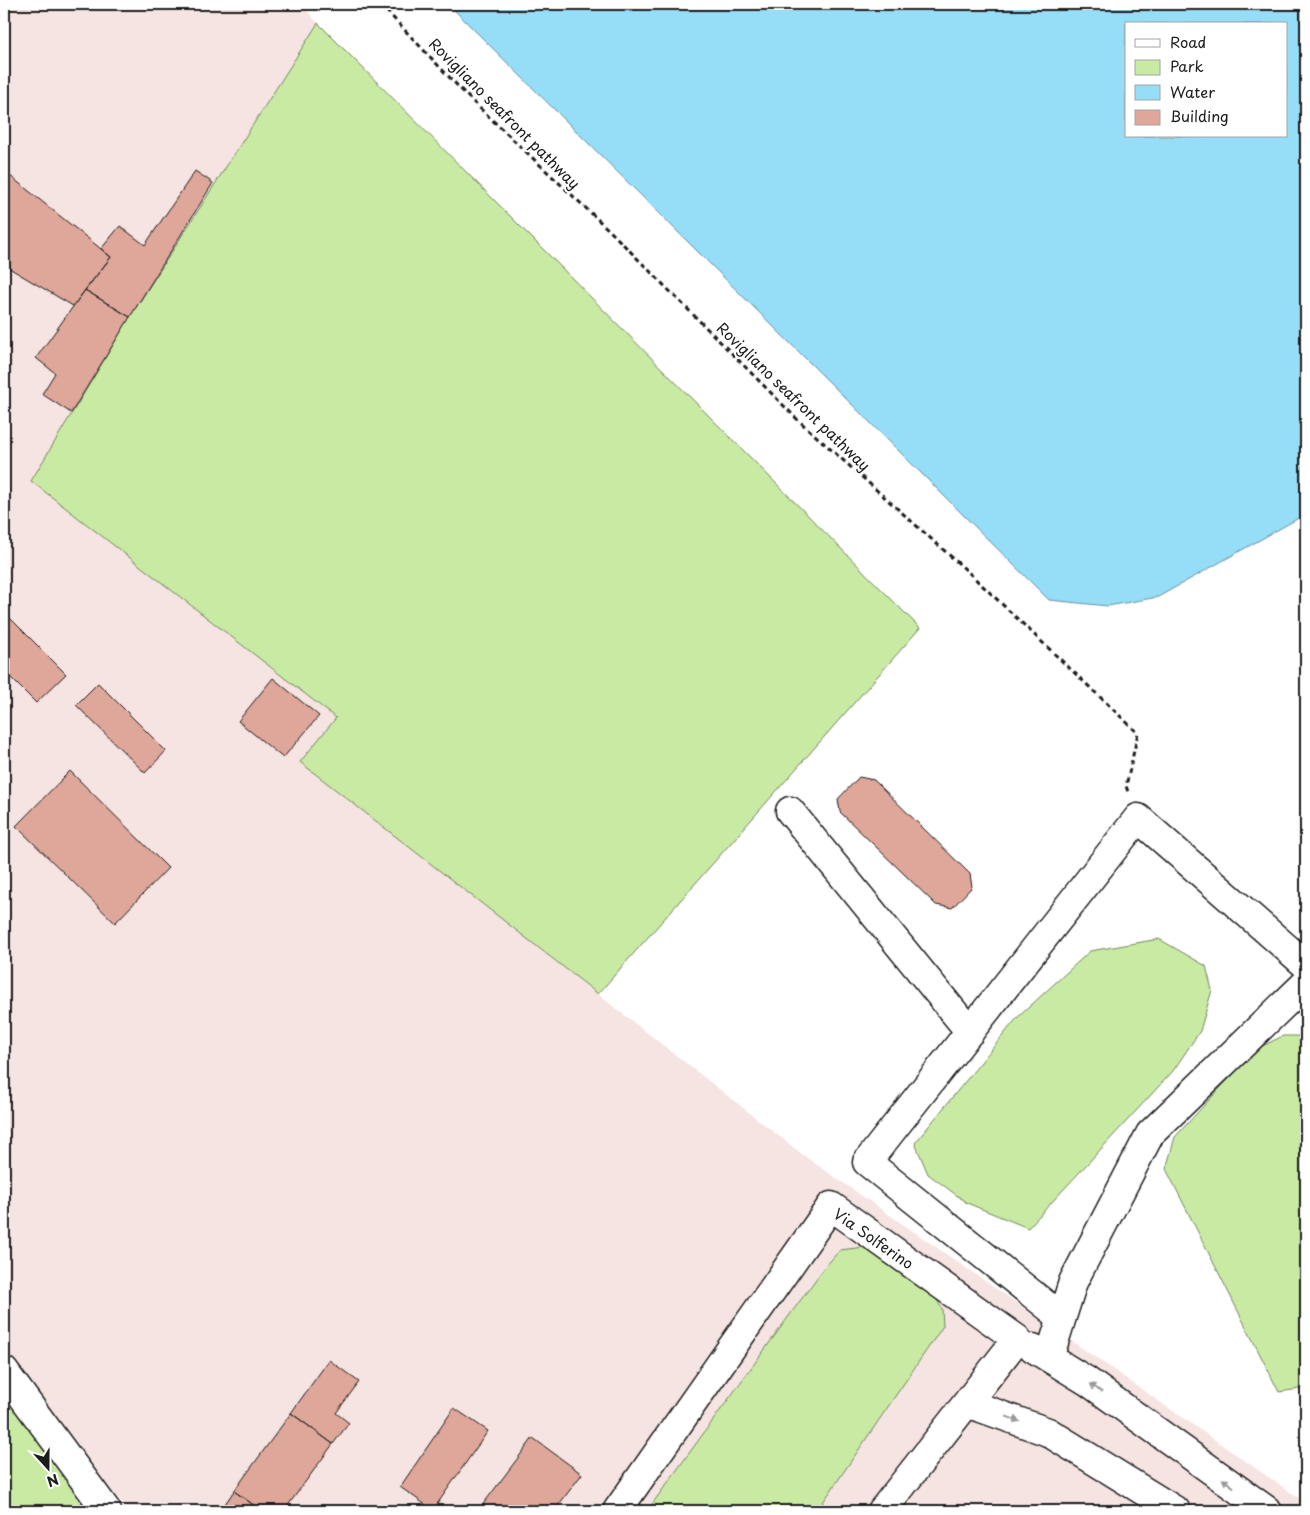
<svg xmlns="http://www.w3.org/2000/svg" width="1310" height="1515" viewBox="0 0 1310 1515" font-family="'Playpen Sans',sans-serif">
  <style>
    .built { fill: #f5e4e1 }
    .green { fill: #c9eaa3; stroke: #728360 }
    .water { fill: #96ddf7; stroke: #65909f; fill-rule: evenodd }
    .building { fill: #dfa69a; stroke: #1c1c1c }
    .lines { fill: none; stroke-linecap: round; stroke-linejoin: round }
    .minor-casing { stroke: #1c1c1c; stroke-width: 31 }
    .path { stroke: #1c1c1c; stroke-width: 3; stroke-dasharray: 5 4; stroke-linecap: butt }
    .minor { stroke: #fff; stroke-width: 28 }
    .oneway { fill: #999 }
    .labels { text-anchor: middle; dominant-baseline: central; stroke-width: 4; stroke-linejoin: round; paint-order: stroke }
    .street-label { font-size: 15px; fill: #1c1c1c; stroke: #fff }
  </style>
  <rect width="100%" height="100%" fill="#fff"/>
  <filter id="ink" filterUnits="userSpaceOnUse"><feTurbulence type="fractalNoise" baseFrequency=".02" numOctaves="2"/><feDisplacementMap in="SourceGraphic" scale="10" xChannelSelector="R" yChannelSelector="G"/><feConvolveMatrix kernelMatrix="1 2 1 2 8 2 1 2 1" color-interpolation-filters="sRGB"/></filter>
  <g filter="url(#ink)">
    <path class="built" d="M 4,4 L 301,4 L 318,23 L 130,317 L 31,481 L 336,718 L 301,762 L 807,1158 L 1306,1503 L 1306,1511 L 130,1511 L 114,1494 L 4,1347 Z"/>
    <path class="green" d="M 318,23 L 920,628 L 598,994 L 300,762 L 336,718 L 31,481 L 130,317 Z
      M 1159,939 L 1206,966 L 1212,990 L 1200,1031 L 1173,1071 L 1028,1228 L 967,1203 L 928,1174 L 915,1143 L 1017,1018 L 1090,951 Z
      M 1283,1036 L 1306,1036 L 1306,1388 L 1279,1392 L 1166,1169 L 1175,1137 L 1256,1049 Z
      M 865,1247 L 932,1291 L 942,1309 L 943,1326 L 817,1511 L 647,1511 L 824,1268 L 840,1250 Z
      M 4,1390 L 90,1511 L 4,1511 Z"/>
    <path class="water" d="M 448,4 L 1306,4 L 1306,514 L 1158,597 L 1108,606 L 1049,600 ZM 1126,24 L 1286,24 L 1286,136 L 1126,136 Z"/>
    <path class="building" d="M 4,171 L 111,257 L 73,306 L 4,265 Z
      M 195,171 L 213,183 L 130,317 L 85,290 L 111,257 L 101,249 L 120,226 L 145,245 Z
      M 85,290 L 130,317 L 71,413 L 42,394 L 55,373 L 36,358 Z
      M 4,612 L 66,674 L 36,703 L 4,671 Z
      M 273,678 L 319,716 L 283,758 L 238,721 Z
      M 98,683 L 166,751 L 145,773 L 76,705 Z
      M 70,771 L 168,868 L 115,923 L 16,826 Z
      M 859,777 L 874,780 L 970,874 L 972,887 L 952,908 L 936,905 L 840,812 L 838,799 Z
      M 329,1360 L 359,1382 L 336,1413 L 349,1423 L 333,1444 L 291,1413 Z
      M 454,1408 L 488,1431 L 433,1510 L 400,1487 Z
      M 291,1413 L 333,1444 L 284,1511 L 262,1511 L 234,1491 Z
      M 533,1438 L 582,1474 L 554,1511 L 478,1511 Z
      M 234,1491 L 262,1511 L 220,1511 Z"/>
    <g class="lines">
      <defs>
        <path id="minor" d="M 790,811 L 970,1032
          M 1061,1317 L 867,1162 L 1138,818 L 1306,965
          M 1033,1348 L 1087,1381 L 1268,1511
          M 1049,1358 L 1073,1282 L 1150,1134 L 1306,983
          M 4,1371 L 107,1511
          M 967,1403 L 1048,1432 L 1176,1511
          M 617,1511 L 831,1206 L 1017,1339 L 882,1511"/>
      </defs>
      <use href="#minor" class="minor-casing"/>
      <path class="path" d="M 380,4 L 470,99 L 609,230 L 797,419 L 966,570 L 1138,733 L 1126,786 L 1128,792"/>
      <use href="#minor" class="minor"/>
    </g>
    <defs><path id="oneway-solid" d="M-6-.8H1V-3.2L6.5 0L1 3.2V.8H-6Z" transform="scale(1.25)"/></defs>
    <g class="oneway">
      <use href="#oneway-solid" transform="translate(1096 1388) rotate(-144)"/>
      <use href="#oneway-solid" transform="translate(1013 1419) rotate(20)"/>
      <use href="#oneway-solid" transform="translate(1228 1483) rotate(-144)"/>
    </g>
  </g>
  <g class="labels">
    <g class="street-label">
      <text transform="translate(505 113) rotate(45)">Rovigliano seafront pathway</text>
      <text transform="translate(794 396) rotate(44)">Rovigliano seafront pathway</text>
      <text transform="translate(874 1238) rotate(35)">Via Solferino</text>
    </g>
  </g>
  <rect width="1310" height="1515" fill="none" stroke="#fff" stroke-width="20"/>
  <rect x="10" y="10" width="1290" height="1495" fill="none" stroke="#1c1c1c" stroke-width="2" filter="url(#ink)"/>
  <rect x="1125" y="22" width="162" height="115" fill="#ffffff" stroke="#a4a4a4"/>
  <rect x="1135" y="39" width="25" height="8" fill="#ffffff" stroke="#a4a4a4"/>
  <text x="1170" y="48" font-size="15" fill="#1c1c1c">Road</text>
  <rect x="1135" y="60" width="25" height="15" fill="#c9eaa3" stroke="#a4a4a4"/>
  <text x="1170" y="72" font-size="15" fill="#1c1c1c">Park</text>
  <rect x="1135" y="85" width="25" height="15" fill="#96ddf7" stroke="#a4a4a4"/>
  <text x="1170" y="98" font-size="15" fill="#1c1c1c">Water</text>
  <rect x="1135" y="110" width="25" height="15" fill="#dfa69a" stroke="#a4a4a4"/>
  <text x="1170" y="122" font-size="15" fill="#1c1c1c">Building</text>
  <g transform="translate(48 1468) rotate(159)" stroke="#ffffff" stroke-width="4" paint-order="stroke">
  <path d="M0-4L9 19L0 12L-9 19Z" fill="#1c1c1c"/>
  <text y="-8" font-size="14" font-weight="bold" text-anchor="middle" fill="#1c1c1c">N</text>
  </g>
</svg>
